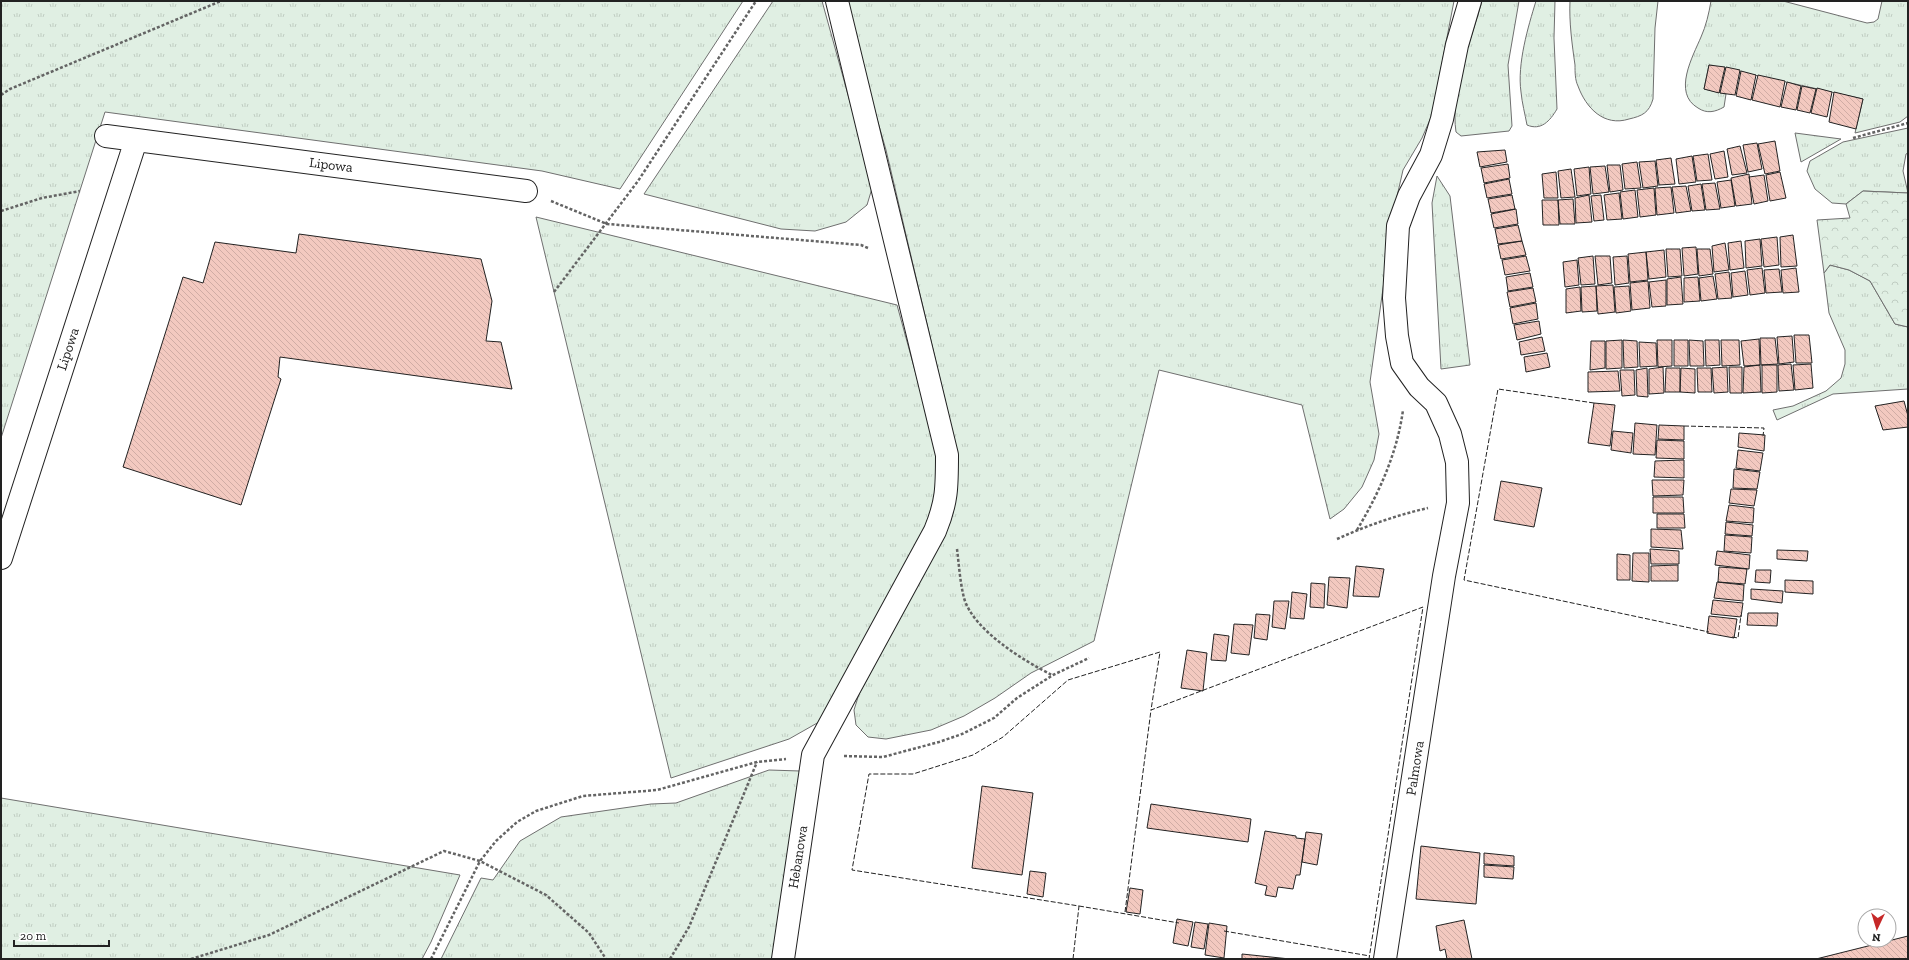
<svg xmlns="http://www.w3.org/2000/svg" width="1909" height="960" viewBox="0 0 1909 960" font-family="'Zilla Slab',serif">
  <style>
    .grass { fill: url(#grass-tufts); stroke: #6f6f6f }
    .forest { fill: url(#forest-crowns); stroke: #6f6f6f }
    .building { fill: url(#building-back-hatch); stroke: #222 }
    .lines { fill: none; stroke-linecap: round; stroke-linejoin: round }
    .minor-casing { stroke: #222; stroke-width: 24 }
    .path { stroke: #646464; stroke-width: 2.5; stroke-dasharray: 3 2; stroke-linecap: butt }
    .minor { stroke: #fff; stroke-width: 22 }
    .fence { stroke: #222; stroke-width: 1; stroke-dasharray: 5 2; stroke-linecap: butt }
    .labels { text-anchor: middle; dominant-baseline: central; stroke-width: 3; stroke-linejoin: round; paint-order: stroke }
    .street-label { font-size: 14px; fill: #222; stroke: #fff }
  </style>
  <defs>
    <pattern id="grass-tufts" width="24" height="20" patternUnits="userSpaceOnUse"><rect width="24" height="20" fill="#e0efe3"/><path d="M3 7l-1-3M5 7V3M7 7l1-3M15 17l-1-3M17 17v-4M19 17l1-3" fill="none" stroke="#c0cdc2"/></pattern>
    <pattern id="forest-crowns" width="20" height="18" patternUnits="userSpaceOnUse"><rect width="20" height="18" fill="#e0efe3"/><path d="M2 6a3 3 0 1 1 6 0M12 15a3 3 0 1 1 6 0" fill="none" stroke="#c0cdc2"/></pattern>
    <pattern id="building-back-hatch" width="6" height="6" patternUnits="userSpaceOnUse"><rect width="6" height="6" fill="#f3c9c0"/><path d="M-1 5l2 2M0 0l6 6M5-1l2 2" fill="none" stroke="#d0aca5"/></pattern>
  </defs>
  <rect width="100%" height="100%" fill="#fff"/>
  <path class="grass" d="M 1,1 L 743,1 L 620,189 L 542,171 L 105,112 L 1,438 Z
    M 773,1 L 822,1 L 873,185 L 867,205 L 846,222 L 815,231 L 781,229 L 644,194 Z
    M 843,1 L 1454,1 L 1432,115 L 1422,138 L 1403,170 L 1386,245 L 1385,274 L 1370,382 L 1379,434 L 1374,460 L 1362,487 L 1344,509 L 1330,519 L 1302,405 L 1159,370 L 1094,641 L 1031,673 L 995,698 L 964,716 L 931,730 L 886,739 L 868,737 L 856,725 L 854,710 L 859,694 L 945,535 C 959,504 958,480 956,447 L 886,150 Z
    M 1482,1 L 1519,1 L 1508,65 L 1512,126 L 1509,131 L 1461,136 L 1456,132 C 1450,92 1471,40 1482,1 Z
    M 1536,1 L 1555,1 L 1554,38 L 1557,109 C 1550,121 1541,131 1527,125 C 1525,114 1522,103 1521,92 C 1517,64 1528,27 1536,1 Z
    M 1570,1 L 1658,1 L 1655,28 L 1653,99 C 1649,113 1642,116 1629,119 C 1604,127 1586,108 1578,86 C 1575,80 1575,72 1575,65 C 1572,44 1569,22 1570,1 Z
    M 1711,1 L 1783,1 L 1867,23 L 1874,22 L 1878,19 L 1882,1 L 1908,1 L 1908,116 L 1900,122 L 1855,133 L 1863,99 L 1709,65 L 1704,89 L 1726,94 L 1724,107 C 1715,112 1707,114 1698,108 C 1672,93 1693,56 1701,37 C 1706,26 1709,13 1711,1 Z
    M 1908,128 L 1908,153 L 1906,154 L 1903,171 L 1908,193 L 1863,191 L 1846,204 L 1832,203 L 1815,189 L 1807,171 L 1810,161 L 1843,142 Z
    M 1795,133 L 1841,139 L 1801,162 Z
    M 1437,176 L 1450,196 L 1470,365 L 1441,369 L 1432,203 Z
    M 536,217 L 897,305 L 937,451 L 938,479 L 931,511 L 921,536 L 819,722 L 789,739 L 671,778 Z
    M 1830,265 L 1849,270 L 1870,281 L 1895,324 L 1908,327 L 1908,389 L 1833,394 L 1777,420 L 1773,410 L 1793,406 L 1826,391 L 1841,378 L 1845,364 L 1845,350 L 1829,313 L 1824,273 Z
    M 769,770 L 800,771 L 772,959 L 441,959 L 481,878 L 493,880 L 520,841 L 561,817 L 651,804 L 676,803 Z
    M 1,798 L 460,875 L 431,942 L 422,959 L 1,959 Z"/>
  <path class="forest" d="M 1863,191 L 1908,193 L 1908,327 L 1895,324 L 1870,281 L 1849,270 L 1830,265 L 1824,273 L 1817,220 L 1850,218 L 1846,204 Z"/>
  <path class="building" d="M 1709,65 L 1725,67 L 1719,93 L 1704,89 Z
    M 1726,67 L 1740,70 L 1735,95 L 1720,93 Z
    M 1741,71 L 1756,75 L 1751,100 L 1736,96 Z
    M 1758,75 L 1785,81 L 1780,107 L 1752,100 Z
    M 1787,82 L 1801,86 L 1796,110 L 1781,107 Z
    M 1802,86 L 1816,89 L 1810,113 L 1797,110 Z
    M 1817,88 L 1832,92 L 1827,117 L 1811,113 Z
    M 1834,92 L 1863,99 L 1856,129 L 1829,122 Z
    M 1775,141 L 1780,171 L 1765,174 L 1758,144 Z
    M 1757,143 L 1762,169 L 1748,172 L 1743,145 Z
    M 1740,146 L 1747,173 L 1732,175 L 1727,149 Z
    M 1505,150 L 1507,162 L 1480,167 L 1477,152 Z
    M 1724,151 L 1728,177 L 1715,179 L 1710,154 Z
    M 1708,154 L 1712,180 L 1697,181 L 1693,156 Z
    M 1692,156 L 1696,182 L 1679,184 L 1676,159 Z
    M 1671,158 L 1675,184 L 1659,185 L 1656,160 Z
    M 1655,161 L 1658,186 L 1643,188 L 1639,162 Z
    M 1637,162 L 1641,188 L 1625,189 L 1622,164 Z
    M 1508,164 L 1510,178 L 1484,183 L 1481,168 Z
    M 1607,165 L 1620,165 L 1623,190 L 1610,192 Z
    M 1605,166 L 1609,192 L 1593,194 L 1590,167 Z
    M 1589,167 L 1591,194 L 1577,196 L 1574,169 Z
    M 1571,169 L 1575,197 L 1561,198 L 1558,171 Z
    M 1556,172 L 1558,198 L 1544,198 L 1542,174 Z
    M 1780,172 L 1786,198 L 1770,201 L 1766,175 Z
    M 1749,174 L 1752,204 L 1736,206 L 1731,178 Z
    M 1764,175 L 1768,201 L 1754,204 L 1749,177 Z
    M 1509,179 L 1512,194 L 1487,198 L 1484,184 Z
    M 1731,180 L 1735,206 L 1721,208 L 1717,182 Z
    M 1715,183 L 1720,209 L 1706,210 L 1702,184 Z
    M 1701,184 L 1705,210 L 1692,211 L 1688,186 Z
    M 1686,186 L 1691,211 L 1676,213 L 1672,187 Z
    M 1671,187 L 1674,213 L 1657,215 L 1655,188 Z
    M 1654,188 L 1656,215 L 1640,217 L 1637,190 Z
    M 1635,190 L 1638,217 L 1623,219 L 1620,192 Z
    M 1619,193 L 1622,219 L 1607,220 L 1604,195 Z
    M 1512,195 L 1515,209 L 1491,213 L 1488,199 Z
    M 1589,195 L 1592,222 L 1576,223 L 1575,198 Z
    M 1601,195 L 1604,220 L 1594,221 L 1591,196 Z
    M 1573,199 L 1575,224 L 1560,224 L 1558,200 Z
    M 1542,200 L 1558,200 L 1559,225 L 1543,225 Z
    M 1516,209 L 1518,224 L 1494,228 L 1491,214 Z
    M 1518,225 L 1522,241 L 1498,244 L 1495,229 Z
    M 299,234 L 481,259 L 492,301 L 486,341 L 501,342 L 512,389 L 280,357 L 278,377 L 281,379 L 241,505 L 123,467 L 183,277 L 203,283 L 215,242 L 296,253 Z
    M 1793,235 L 1797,266 L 1781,267 L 1780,237 Z
    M 1777,237 L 1779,265 L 1764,267 L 1761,239 Z
    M 1760,239 L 1762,266 L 1746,268 L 1745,241 Z
    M 1522,241 L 1526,255 L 1501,259 L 1498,245 Z
    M 1741,241 L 1744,268 L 1730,270 L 1728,243 Z
    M 1725,243 L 1729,270 L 1714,272 L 1712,246 Z
    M 1696,247 L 1698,274 L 1684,276 L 1682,248 Z
    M 1666,249 L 1680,249 L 1682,276 L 1668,277 Z
    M 1697,249 L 1710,249 L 1713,274 L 1699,276 Z
    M 1664,250 L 1666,277 L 1649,279 L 1646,252 Z
    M 1646,252 L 1648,280 L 1630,282 L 1628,254 Z
    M 1526,256 L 1530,271 L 1505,275 L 1502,260 Z
    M 1593,256 L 1595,284 L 1581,285 L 1578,258 Z
    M 1595,256 L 1610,256 L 1612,283 L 1598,285 Z
    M 1627,256 L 1629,283 L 1615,285 L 1613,257 Z
    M 1577,260 L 1579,285 L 1565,287 L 1563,262 Z
    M 1762,268 L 1765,293 L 1750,295 L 1747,270 Z
    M 1796,268 L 1799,292 L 1783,293 L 1781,270 Z
    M 1779,269 L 1782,292 L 1766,293 L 1764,270 Z
    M 1745,271 L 1748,295 L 1733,297 L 1731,273 Z
    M 1729,272 L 1732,298 L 1718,299 L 1715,274 Z
    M 1530,273 L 1533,287 L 1508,291 L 1506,277 Z
    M 1713,276 L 1717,299 L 1701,301 L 1699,278 Z
    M 1681,277 L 1683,304 L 1667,305 L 1667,279 Z
    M 1698,277 L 1700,301 L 1684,302 L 1684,278 Z
    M 1666,280 L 1666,306 L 1652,307 L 1649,282 Z
    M 1648,281 L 1650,308 L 1632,310 L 1630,283 Z
    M 1613,285 L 1615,312 L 1598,314 L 1596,286 Z
    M 1596,286 L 1597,311 L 1582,312 L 1581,287 Z
    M 1629,286 L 1631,311 L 1616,313 L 1614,287 Z
    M 1580,287 L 1581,311 L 1566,313 L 1566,289 Z
    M 1533,288 L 1536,302 L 1510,307 L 1507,292 Z
    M 1536,303 L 1538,319 L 1513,324 L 1510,308 Z
    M 1539,321 L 1541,334 L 1517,340 L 1514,325 Z
    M 1794,335 L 1809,335 L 1812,363 L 1796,363 Z
    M 1792,336 L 1794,362 L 1779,364 L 1777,337 Z
    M 1542,337 L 1545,351 L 1521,355 L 1519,342 Z
    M 1760,338 L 1775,338 L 1778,364 L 1761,365 Z
    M 1759,339 L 1760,365 L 1744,366 L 1741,341 Z
    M 1622,340 L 1622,368 L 1606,369 L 1606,341 Z
    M 1623,340 L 1637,341 L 1638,367 L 1624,368 Z
    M 1657,340 L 1672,340 L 1672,366 L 1658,367 Z
    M 1674,340 L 1688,340 L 1688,366 L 1674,366 Z
    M 1689,340 L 1703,341 L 1704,366 L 1690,366 Z
    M 1705,340 L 1719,340 L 1720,365 L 1706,366 Z
    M 1721,340 L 1739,340 L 1740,365 L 1722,366 Z
    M 1591,341 L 1605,341 L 1605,368 L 1590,370 Z
    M 1639,342 L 1656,343 L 1657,366 L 1640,367 Z
    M 1547,353 L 1550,367 L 1526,372 L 1524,357 Z
    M 1791,364 L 1794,390 L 1779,391 L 1778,365 Z
    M 1811,364 L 1813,388 L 1795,390 L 1793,365 Z
    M 1760,365 L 1761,392 L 1743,393 L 1744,367 Z
    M 1762,365 L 1777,365 L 1777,392 L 1762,393 Z
    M 1663,367 L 1664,393 L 1649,394 L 1649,369 Z
    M 1727,367 L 1728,392 L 1714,393 L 1712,368 Z
    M 1729,367 L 1742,367 L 1742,393 L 1730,393 Z
    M 1647,368 L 1648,397 L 1637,396 L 1636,370 Z
    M 1666,368 L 1680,368 L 1680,392 L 1665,392 Z
    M 1681,368 L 1695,369 L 1695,393 L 1680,392 Z
    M 1697,368 L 1711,368 L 1712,392 L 1698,392 Z
    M 1620,370 L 1634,370 L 1635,395 L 1622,396 Z
    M 1618,371 L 1620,391 L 1588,392 L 1588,372 Z
    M 1904,401 L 1908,416 L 1908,427 L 1883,430 L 1875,406 Z
    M 1594,403 L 1615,405 L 1610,446 L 1588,443 Z
    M 1635,423 L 1657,425 L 1655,455 L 1633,454 Z
    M 1659,425 L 1684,426 L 1684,440 L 1658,439 Z
    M 1613,431 L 1633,433 L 1631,453 L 1611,450 Z
    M 1739,433 L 1765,435 L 1764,451 L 1738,447 Z
    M 1657,440 L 1684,441 L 1684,459 L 1656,458 Z
    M 1738,450 L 1763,453 L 1760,471 L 1736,468 Z
    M 1684,460 L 1684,478 L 1654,477 L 1655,461 Z
    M 1734,469 L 1760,472 L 1757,489 L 1733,488 Z
    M 1652,480 L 1684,480 L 1683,495 L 1653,496 Z
    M 1501,481 L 1542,488 L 1534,527 L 1494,520 Z
    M 1731,489 L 1757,490 L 1754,506 L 1729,503 Z
    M 1653,497 L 1683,497 L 1684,513 L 1653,513 Z
    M 1729,505 L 1754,508 L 1753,523 L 1726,521 Z
    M 1657,514 L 1684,514 L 1685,528 L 1657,528 Z
    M 1726,522 L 1753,525 L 1752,536 L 1725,534 Z
    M 1651,529 L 1681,530 L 1683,549 L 1651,547 Z
    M 1725,535 L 1752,537 L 1751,553 L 1724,551 Z
    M 1650,549 L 1679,551 L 1679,564 L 1651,564 Z
    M 1777,550 L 1808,551 L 1807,561 L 1777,559 Z
    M 1717,551 L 1750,555 L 1749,569 L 1715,565 Z
    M 1633,553 L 1649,553 L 1649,582 L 1632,581 Z
    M 1617,554 L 1630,555 L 1630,580 L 1617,580 Z
    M 1678,565 L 1678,581 L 1651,581 L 1651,566 Z
    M 1356,566 L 1384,569 L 1379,597 L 1353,596 Z
    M 1719,567 L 1747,569 L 1745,584 L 1718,582 Z
    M 1756,570 L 1771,570 L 1770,583 L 1755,582 Z
    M 1329,577 L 1350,578 L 1347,608 L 1327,605 Z
    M 1785,580 L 1813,581 L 1813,594 L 1785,592 Z
    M 1717,582 L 1744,585 L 1743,601 L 1714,598 Z
    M 1311,583 L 1325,584 L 1324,608 L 1310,607 Z
    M 1751,589 L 1783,591 L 1782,603 L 1751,599 Z
    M 1292,592 L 1307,594 L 1304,619 L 1290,618 Z
    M 1713,600 L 1743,603 L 1741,617 L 1711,614 Z
    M 1274,601 L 1289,601 L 1285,629 L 1272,627 Z
    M 1748,613 L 1778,613 L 1777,626 L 1747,625 Z
    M 1256,614 L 1270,615 L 1267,640 L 1254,638 Z
    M 1709,616 L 1737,619 L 1734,638 L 1707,633 Z
    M 1234,624 L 1253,625 L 1249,655 L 1231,653 Z
    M 1214,634 L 1229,636 L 1226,661 L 1211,660 Z
    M 1187,650 L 1207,653 L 1203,691 L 1181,688 Z
    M 982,786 L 1033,793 L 1022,875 L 972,868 Z
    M 1151,804 L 1251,819 L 1248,842 L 1147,828 Z
    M 1265,831 L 1296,836 L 1296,838 L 1305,839 L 1300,875 L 1296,875 L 1293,889 L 1278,887 L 1276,897 L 1265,895 L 1267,886 L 1255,883 Z
    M 1306,832 L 1322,834 L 1317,865 L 1302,862 Z
    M 1421,846 L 1480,853 L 1476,904 L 1416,899 Z
    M 1484,853 L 1514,856 L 1514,866 L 1484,864 Z
    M 1484,865 L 1514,867 L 1513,879 L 1484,877 Z
    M 1030,871 L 1046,873 L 1043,897 L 1027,894 Z
    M 1130,888 L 1143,890 L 1140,914 L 1126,912 Z
    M 1177,919 L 1193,922 L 1188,946 L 1173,943 Z
    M 1464,920 L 1472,959 L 1447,959 L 1445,949 L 1440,951 L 1436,926 Z
    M 1195,922 L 1208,924 L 1204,949 L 1191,947 Z
    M 1209,923 L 1227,926 L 1224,958 L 1205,955 Z
    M 1908,936 L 1908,959 L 1816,959 Z
    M 1242,954 L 1290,959 L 1242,959 Z"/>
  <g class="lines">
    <defs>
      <path id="minor" d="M 106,136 L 526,191
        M 1,558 L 136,140
        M 783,959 L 813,755 L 935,531 C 947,502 947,487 947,455 L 837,1
        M 1385,959 L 1444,576 L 1458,503 L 1457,462 L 1450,434 L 1436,403 L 1419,387 L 1402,363 L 1397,336 L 1394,298 L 1398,226 L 1409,196 L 1431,155 L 1442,119 L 1457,45 L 1470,1"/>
    </defs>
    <use href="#minor" class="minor-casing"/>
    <path class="path" d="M 1,95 L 10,89 L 221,1
      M 1853,138 L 1908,123
      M 551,201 L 607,224 L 861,245 L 868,248
      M 1,211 L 42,198 L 80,191
      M 554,292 L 638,181 L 756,1
      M 1357,530 C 1379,493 1397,454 1403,410
      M 1337,539 C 1366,526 1397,515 1428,508
      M 957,549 C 959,565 960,582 964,598 C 973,630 1024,661 1052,675
      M 844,756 L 883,757 L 939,742 L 962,734 L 994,718 L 1017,698 L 1053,675 L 1089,658
      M 191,959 L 269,935 L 444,851 L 480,861 L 546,895 L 589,933 L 606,959
      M 431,959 L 480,861 L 496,841 L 517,822 L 536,811 L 583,796 L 657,790 L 757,762 L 786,759
      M 670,959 L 689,927 L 757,762"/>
    <use href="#minor" class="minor"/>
    <path class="fence" d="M 1594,403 L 1498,389 L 1464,580 L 1709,632
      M 1684,426 L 1764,428 L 1763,436
      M 1732,637 L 1738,638 L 1741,615
      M 1079,906 L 1179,923
      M 1125,912 L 1151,710
      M 1224,931 L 1370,956
      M 1073,959 L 1079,906 L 852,870 L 869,774 L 913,774 L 973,755 L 1003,737 L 1068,680 L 1160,652 L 1151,710 L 1423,607 L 1369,959"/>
  </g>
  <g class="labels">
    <g class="street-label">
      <text transform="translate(331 165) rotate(7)">Lipowa</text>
      <text transform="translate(68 349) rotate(-72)">Lipowa</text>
      <text transform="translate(1415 768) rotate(-81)">Palmowa</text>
      <text transform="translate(798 857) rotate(-81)">Hebanowa</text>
    </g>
  </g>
  <rect width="1909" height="960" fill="none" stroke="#222222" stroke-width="4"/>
  <g transform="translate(1877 928) rotate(184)"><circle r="19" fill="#ffffff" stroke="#a7a7a7"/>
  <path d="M0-3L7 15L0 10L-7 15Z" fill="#c62828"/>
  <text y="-6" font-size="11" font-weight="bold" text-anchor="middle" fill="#222222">N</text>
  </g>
  <path d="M14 940v6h95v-6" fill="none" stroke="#222222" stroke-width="2"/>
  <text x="20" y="940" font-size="12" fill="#222222" stroke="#ffffff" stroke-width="3" paint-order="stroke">20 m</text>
</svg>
